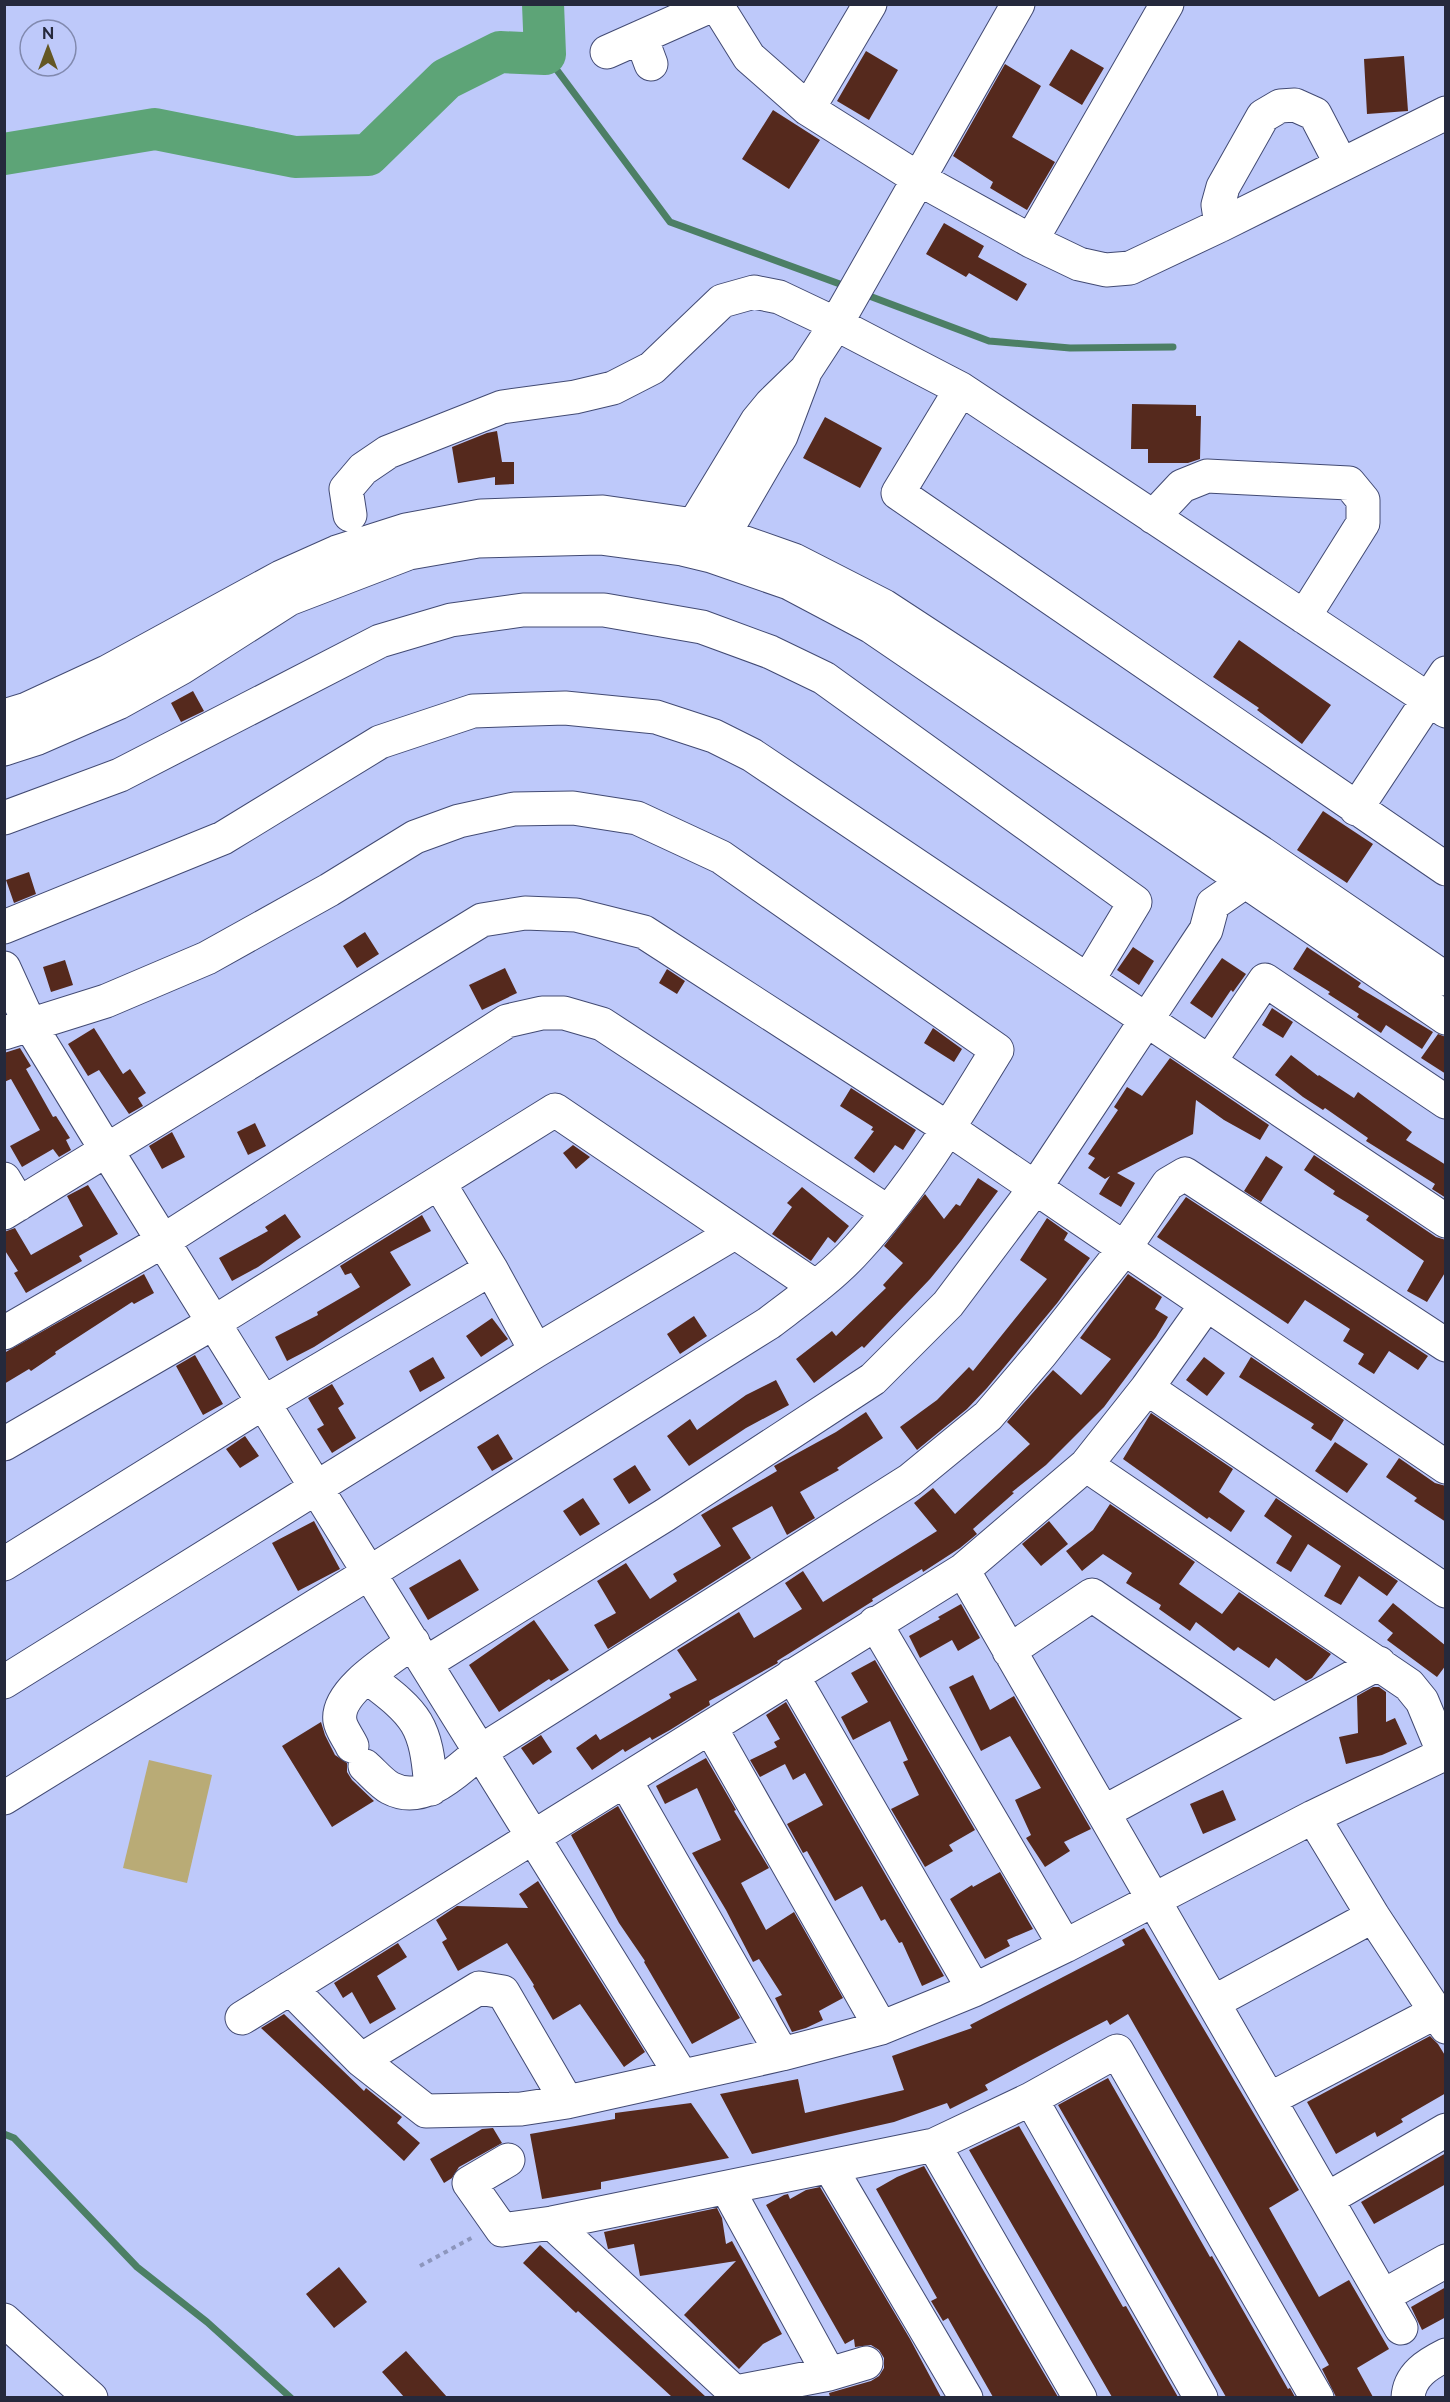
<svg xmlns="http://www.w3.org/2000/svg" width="1450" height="2402" viewBox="0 0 1450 2402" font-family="Raleway,sans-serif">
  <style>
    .green { fill: #b9ab76 }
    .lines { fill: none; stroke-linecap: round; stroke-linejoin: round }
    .stream { stroke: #4c7f65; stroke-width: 7 }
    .river { stroke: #5da477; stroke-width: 42 }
    .building { fill: #55291d }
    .minor-casing { stroke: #424a73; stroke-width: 35 }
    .path { stroke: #8d96bd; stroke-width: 4; stroke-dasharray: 4.5 4.5; stroke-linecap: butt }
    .minor { stroke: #fff; stroke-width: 33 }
  </style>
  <rect width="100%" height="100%" fill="#bec9fa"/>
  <path class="green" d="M 149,1760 L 212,1775 L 187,1883 L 123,1868 Z"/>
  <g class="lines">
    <path class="stream" d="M 545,54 L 670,222 L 848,287
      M 864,294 L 989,341 L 1070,348 L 1173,347
      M 4,2134 L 14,2138 L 137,2267 L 207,2322 L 291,2398"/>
    <path class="river" d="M 4,154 L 155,129 L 295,157 L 368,155 L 446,79 L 500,52 L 545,54 L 543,4"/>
  </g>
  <path class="building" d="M 1071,49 L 1104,68 L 1082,105 L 1049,85 Z
    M 866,51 L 898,70 L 869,120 L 837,101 Z
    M 1404,56 L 1408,111 L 1367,114 L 1364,59 Z
    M 1005,64 L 1041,86 L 1012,137 L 1055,162 L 1027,210 L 990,188 L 993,182 L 953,156 Z
    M 773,110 L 820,140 L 789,189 L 742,159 Z
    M 944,223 L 984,246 L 978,257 L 1027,284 L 1017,301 L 969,273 L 966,277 L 926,254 Z
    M 1132,404 L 1196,405 L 1196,416 L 1201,416 L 1200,459 L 1188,463 L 1148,463 L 1148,449 L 1131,449 Z
    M 825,417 L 882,448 L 860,488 L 803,458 Z
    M 497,431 L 502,462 L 514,462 L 514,484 L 495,485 L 495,477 L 458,483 L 452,447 L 487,433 Z
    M 1239,640 L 1331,705 L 1302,744 L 1257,710 L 1259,708 L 1213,677 Z
    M 193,691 L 204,711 L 181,722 L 171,703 Z
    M 1323,811 L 1373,844 L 1347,883 L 1297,850 Z
    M 29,872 L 36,894 L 14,903 L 6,880 Z
    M 365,932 L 379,954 L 357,968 L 343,946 Z
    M 1133,947 L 1154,961 L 1139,985 L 1117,970 Z
    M 1307,947 L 1361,983 L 1358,987 L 1433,1032 L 1422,1049 L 1386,1025 L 1381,1033 L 1357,1017 L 1359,1014 L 1328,994 L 1330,992 L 1293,969 Z
    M 1222,958 L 1246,974 L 1233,992 L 1231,990 L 1212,1018 L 1190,1003 Z
    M 65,960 L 73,985 L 51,992 L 43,967 Z
    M 505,968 L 517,993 L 482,1010 L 469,985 Z
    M 667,969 L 685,981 L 677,994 L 659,983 Z
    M 1272,1008 L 1293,1022 L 1283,1038 L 1262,1025 Z
    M 94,1028 L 123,1074 L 130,1069 L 146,1093 L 138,1098 L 143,1106 L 129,1114 L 99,1070 L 88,1076 L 68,1044 Z
    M 933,1028 L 962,1049 L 954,1062 L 924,1043 Z
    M 1438,1034 L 1446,1037 L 1446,1074 L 1421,1058 Z
    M 20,1048 L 31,1066 L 26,1069 L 53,1117 L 56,1116 L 70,1138 L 66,1140 L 71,1150 L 59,1157 L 53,1149 L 22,1167 L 10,1146 L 40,1130 L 11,1079 L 4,1082 L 4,1053 Z
    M 1291,1055 L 1318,1076 L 1319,1075 L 1354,1098 L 1358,1092 L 1412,1132 L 1406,1140 L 1446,1165 L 1446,1198 L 1432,1189 L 1435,1184 L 1366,1141 L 1368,1138 L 1325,1108 L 1323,1110 L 1303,1097 L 1275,1075 Z
    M 1170,1058 L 1269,1125 L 1260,1140 L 1224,1120 L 1196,1100 L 1193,1134 L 1117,1173 L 1135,1183 L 1121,1207 L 1099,1194 L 1110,1176 L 1105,1179 L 1088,1168 L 1095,1158 L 1088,1154 L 1118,1110 L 1114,1107 L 1127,1087 L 1142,1096 Z
    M 851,1088 L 916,1130 L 903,1150 L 895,1145 L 874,1173 L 854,1158 L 874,1131 L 871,1130 L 873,1127 L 840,1106 Z
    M 255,1123 L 266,1146 L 248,1155 L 237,1132 Z
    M 172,1132 L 185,1157 L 162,1169 L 149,1146 Z
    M 573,1145 L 590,1157 L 576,1169 L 563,1153 Z
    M 1314,1155 L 1436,1237 L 1446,1240 L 1446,1271 L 1427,1302 L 1407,1291 L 1424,1261 L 1366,1220 L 1369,1216 L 1333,1194 L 1335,1191 L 1304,1170 Z
    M 1266,1156 L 1283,1167 L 1261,1202 L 1244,1191 Z
    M 978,1178 L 998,1191 L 961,1241 L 930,1279 L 864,1348 L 862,1346 L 814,1383 L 796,1359 L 832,1331 L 836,1336 L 886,1288 L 883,1285 L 903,1263 L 884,1246 L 925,1194 L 944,1219 L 956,1204 L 960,1206 Z
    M 88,1185 L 118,1234 L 79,1256 L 82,1261 L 26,1293 L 14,1273 L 18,1271 L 4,1249 L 4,1232 L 15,1228 L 31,1255 L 83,1226 L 67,1196 Z
    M 802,1187 L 849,1226 L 835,1243 L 828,1237 L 811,1261 L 772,1234 L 792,1207 L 787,1203 Z
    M 1186,1197 L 1428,1356 L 1418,1370 L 1389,1351 L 1374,1374 L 1358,1364 L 1364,1354 L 1343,1341 L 1350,1329 L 1305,1300 L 1288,1324 L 1157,1237 Z
    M 285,1214 L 301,1237 L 258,1267 L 232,1281 L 219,1258 L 268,1231 L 265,1227 Z
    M 422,1215 L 431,1231 L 390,1252 L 411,1285 L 314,1347 L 287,1361 L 275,1337 L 318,1315 L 317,1312 L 360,1287 L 351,1273 L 345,1275 L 340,1266 Z
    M 1047,1218 L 1068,1233 L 1064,1240 L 1090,1258 L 1058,1302 L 987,1388 L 967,1409 L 917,1450 L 900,1427 L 937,1400 L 969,1367 L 973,1371 L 1047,1279 L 1020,1260 Z
    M 144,1274 L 154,1293 L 134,1304 L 132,1302 L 55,1352 L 56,1354 L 31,1371 L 29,1369 L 4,1384 L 4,1353 Z
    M 1128,1274 L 1162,1297 L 1155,1309 L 1168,1317 L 1156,1337 L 1104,1407 L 1046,1465 L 1012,1492 L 1014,1493 L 973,1529 L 977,1534 L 960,1548 L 923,1572 L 922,1569 L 872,1599 L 873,1601 L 777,1661 L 778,1663 L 709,1701 L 710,1705 L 670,1730 L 652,1740 L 650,1737 L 625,1752 L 623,1749 L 592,1770 L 576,1748 L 596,1734 L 600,1740 L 671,1698 L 669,1694 L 697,1680 L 677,1650 L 739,1612 L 754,1638 L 802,1609 L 785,1583 L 803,1571 L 823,1602 L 937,1531 L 914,1503 L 933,1488 L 955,1514 L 1030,1444 L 1007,1422 L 1053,1370 L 1081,1395 L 1111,1359 L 1080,1338 Z
    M 694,1316 L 707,1336 L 680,1354 L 667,1334 Z
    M 492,1318 L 508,1339 L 481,1357 L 466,1336 Z
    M 195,1355 L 223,1404 L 203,1415 L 176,1366 Z
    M 433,1357 L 445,1378 L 420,1392 L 409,1371 Z
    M 1204,1357 L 1225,1373 L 1207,1396 L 1186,1380 Z
    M 1251,1357 L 1344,1420 L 1331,1441 L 1311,1428 L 1314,1424 L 1239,1377 Z
    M 776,1380 L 789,1405 L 746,1428 L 689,1466 L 667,1436 L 690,1419 L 697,1430 L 746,1395 Z
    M 332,1384 L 344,1404 L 338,1408 L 356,1438 L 332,1453 L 317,1429 L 324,1425 L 308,1398 Z
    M 866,1412 L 883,1438 L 837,1468 L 839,1470 L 800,1492 L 815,1518 L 787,1535 L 772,1506 L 732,1528 L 751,1558 L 608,1649 L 594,1625 L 616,1613 L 597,1581 L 626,1563 L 650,1599 L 677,1581 L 673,1574 L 721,1546 L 701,1515 L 777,1471 L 774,1466 L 836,1432 Z
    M 1151,1413 L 1233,1469 L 1219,1492 L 1245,1511 L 1231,1532 L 1209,1517 L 1207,1519 L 1123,1459 Z
    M 498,1434 L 513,1459 L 492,1471 L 477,1447 Z
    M 245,1436 L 259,1456 L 240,1468 L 226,1449 Z
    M 1335,1442 L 1368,1464 L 1347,1493 L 1315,1471 Z
    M 1399,1458 L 1435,1483 L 1446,1486 L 1446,1522 L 1414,1501 L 1417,1498 L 1386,1477 Z
    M 635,1465 L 651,1490 L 629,1504 L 613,1479 Z
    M 583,1498 L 600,1524 L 580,1536 L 563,1511 Z
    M 1276,1498 L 1398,1581 L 1387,1596 L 1359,1576 L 1341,1605 L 1324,1596 L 1341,1566 L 1308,1544 L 1291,1572 L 1276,1563 L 1292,1536 L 1264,1516 Z
    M 1110,1504 L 1195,1562 L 1179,1584 L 1222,1614 L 1239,1592 L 1331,1654 L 1312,1678 L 1306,1681 L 1276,1658 L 1269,1668 L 1238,1647 L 1234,1651 L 1196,1622 L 1190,1631 L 1159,1609 L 1161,1605 L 1126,1583 L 1132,1573 L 1103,1554 L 1082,1571 L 1066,1551 L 1093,1530 Z
    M 314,1521 L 340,1569 L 298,1591 L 272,1543 Z
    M 1049,1521 L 1068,1544 L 1041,1566 L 1022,1544 Z
    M 460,1559 L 479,1590 L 428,1620 L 409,1588 Z
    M 1393,1603 L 1446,1646 L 1446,1665 L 1437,1677 L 1387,1640 L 1393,1633 L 1378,1621 Z
    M 961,1604 L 980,1638 L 958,1651 L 952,1640 L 920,1658 L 909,1636 L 940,1619 L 938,1617 Z
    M 534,1620 L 569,1670 L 551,1681 L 549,1679 L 499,1712 L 469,1665 Z
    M 875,1660 L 975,1830 L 949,1845 L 953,1851 L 925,1867 L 891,1809 L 919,1795 L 903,1762 L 908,1760 L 890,1721 L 853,1740 L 841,1717 L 868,1702 L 851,1673 Z
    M 973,1675 L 990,1710 L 1014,1696 L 1091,1829 L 1064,1842 L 1070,1851 L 1045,1867 L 1026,1838 L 1031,1835 L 1015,1800 L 1041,1788 L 1010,1736 L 981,1751 L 949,1687 Z
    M 1373,1687 L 1379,1687 L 1386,1692 L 1386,1722 L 1395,1718 L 1407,1744 L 1382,1755 L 1346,1764 L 1339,1737 L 1358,1733 L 1357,1696 Z
    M 786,1702 L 944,1976 L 922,1986 L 902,1942 L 899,1943 L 885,1919 L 881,1921 L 862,1886 L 835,1901 L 807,1851 L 803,1853 L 787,1824 L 823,1805 L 805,1773 L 793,1780 L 785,1764 L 760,1777 L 750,1760 L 777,1747 L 774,1742 L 780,1739 L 766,1715 Z
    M 321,1722 L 325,1735 L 335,1755 L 347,1763 L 347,1772 L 352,1780 L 374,1801 L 332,1827 L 282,1746 Z
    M 541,1735 L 552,1752 L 533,1765 L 521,1748 Z
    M 706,1758 L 736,1810 L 734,1811 L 769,1868 L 741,1883 L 766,1930 L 794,1912 L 843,1998 L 819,2011 L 823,2020 L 806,2028 L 792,2032 L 775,1998 L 782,1995 L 759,1959 L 753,1962 L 726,1910 L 692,1853 L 721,1840 L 697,1788 L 665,1804 L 656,1786 Z
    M 1223,1790 L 1236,1820 L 1203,1834 L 1190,1804 Z
    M 618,1806 L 740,2018 L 692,2044 L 644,1962 L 645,1961 L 619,1923 L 571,1835 Z
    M 1000,1872 L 1033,1929 L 1007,1940 L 1010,1946 L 985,1959 L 950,1899 L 972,1885 L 973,1887 Z
    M 538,1881 L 645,2052 L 624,2067 L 580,2004 L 553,2020 L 533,1986 L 534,1985 L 507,1943 L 458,1971 L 442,1942 L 447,1939 L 436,1920 L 457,1906 L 528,1908 L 519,1894 Z
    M 1144,1928 L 1299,2190 L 1269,2208 L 1319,2297 L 1349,2280 L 1389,2349 L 1357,2368 L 1373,2397 L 1336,2397 L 1322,2369 L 1329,2365 L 1128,2014 L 1110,2025 L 1107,2020 L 1067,2041 L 985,2085 L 988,2090 L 950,2109 L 947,2103 L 894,2122 L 752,2154 L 720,2094 L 798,2079 L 805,2113 L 904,2090 L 892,2056 L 972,2028 L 970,2025 L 1125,1945 L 1122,1940 Z
    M 398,1943 L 407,1957 L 377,1976 L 396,2009 L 370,2024 L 352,1992 L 343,1998 L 334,1983 Z
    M 284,2014 L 364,2091 L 366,2088 L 402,2117 L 397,2123 L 420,2143 L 404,2161 L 261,2028 Z
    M 1430,2036 L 1438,2044 L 1446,2057 L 1446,2093 L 1401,2119 L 1403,2122 L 1377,2137 L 1375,2132 L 1336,2154 L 1307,2102 Z
    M 1108,2078 L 1210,2257 L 1212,2256 L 1288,2389 L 1290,2388 L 1295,2397 L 1226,2397 L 1058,2105 Z
    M 691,2103 L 729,2158 L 601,2182 L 601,2189 L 542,2199 L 530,2134 L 615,2119 L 615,2113 Z
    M 1019,2126 L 1123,2307 L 1126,2306 L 1178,2397 L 1112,2397 L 969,2150 Z
    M 493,2128 L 502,2143 L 459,2167 L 452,2178 L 444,2183 L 430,2159 L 482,2129 Z
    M 1446,2153 L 1446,2184 L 1374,2224 L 1361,2202 Z
    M 924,2166 L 982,2268 L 1058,2397 L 993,2397 L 948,2318 L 943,2321 L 931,2301 L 937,2298 L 876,2189 L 897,2177 Z
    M 820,2187 L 910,2339 L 941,2397 L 830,2397 L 829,2393 L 871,2381 L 879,2376 L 884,2368 L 884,2358 L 879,2350 L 871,2345 L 855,2347 L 854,2339 L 845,2344 L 766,2205 L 784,2195 L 788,2194 L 790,2199 L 806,2190 Z
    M 717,2208 L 722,2218 L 726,2244 L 732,2241 L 782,2334 L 763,2344 L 739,2369 L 684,2315 L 736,2261 L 640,2276 L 634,2244 L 608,2249 L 604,2232 Z
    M 540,2245 L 603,2302 L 706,2397 L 672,2397 L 578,2311 L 576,2313 L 523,2263 Z
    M 339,2267 L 367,2302 L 334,2328 L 306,2294 Z
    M 1446,2287 L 1446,2317 L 1422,2330 L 1411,2307 Z
    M 406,2351 L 447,2397 L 404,2397 L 382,2372 Z"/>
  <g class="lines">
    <defs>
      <path id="minor" d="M 716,4 L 749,57 L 808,109 L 919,179 L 1031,241 L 1079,264 L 1106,270 L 1130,268 L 1221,225 L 1446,113
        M 641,37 L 651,64
        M 607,52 L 715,4
        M 808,109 L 870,4
        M 1221,225 L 1218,205 L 1223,187 L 1263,116 L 1280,106 L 1295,105 L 1315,114 L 1341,164
        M 1031,241 L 1167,4
        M 961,389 L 898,493 L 1446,869
        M 350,515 L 346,489 L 363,469 L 388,452 L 502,407 L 575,397 L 613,388 L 652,368 L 722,301 L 754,292 L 779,297 L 836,324 L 961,389 L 1446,711
        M 1153,517 L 1182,486 L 1207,476 L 1349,483 L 1363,500 L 1363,523 L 1304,617
        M 684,545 L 694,525 L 757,421 L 771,404 L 806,370 L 836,324 L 1018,4
        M 713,553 L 781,436 L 804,375
        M 4,716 L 27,709 L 107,672 L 281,577 L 337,552 L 406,530 L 481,516 L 603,512 L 694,525 L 794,560 L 884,606 L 1260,852 L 1446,979
        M 4,749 L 38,738 L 118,703 L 181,668 L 289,599 L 409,553 L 478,541 L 600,538 L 682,549 L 711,556 L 789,583 L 872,627 L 1446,1018
        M 1356,809 L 1446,673
        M 4,818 L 120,775 L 380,641 L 451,620 L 523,610 L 604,610 L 702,627 L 770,652 L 824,678 L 1135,902 L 1088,980
        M 4,927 L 223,838 L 380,742 L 473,711 L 565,708 L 656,717 L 714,736 L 752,755 L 1446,1221
        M 4,968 L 30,1025 L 107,1151 L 681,2075
        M 4,1033 L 106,1001 L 207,958 L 329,890 L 415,837 L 459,821 L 514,809 L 573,808 L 637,818 L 721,857 L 997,1050 C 955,1119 912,1189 857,1249 C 832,1277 799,1300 769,1323 L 369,1573 L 4,1798
        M 1210,1061 L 1265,980 L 1446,1102
        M 4,1179 L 19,1204
        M 439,1183 L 491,1269 L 536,1351
        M 4,1213 L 482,920 L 525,913 L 576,915 L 644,932 L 949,1129 L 1446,1467
        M 4,1333 L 163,1241 L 507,1021 L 542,1013 L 564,1013 L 602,1024 L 888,1212
        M 1147,1388 L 1446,1591
        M 4,1444 L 213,1323 L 555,1110 L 816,1287
        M 1086,1465 L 1409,1685 L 1422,1701 L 1444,1754
        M 4,1564 L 263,1403 L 491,1269
        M 963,1570 L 1401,2328
        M 875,1623 L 1065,1946
        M 1009,1651 L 1092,1595 L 1273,1720
        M 426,1663 L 665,1515 L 873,1379 L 948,1304 L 1035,1188 L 1206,930 L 1213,904 L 1236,888
        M 792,1675 L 974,1990
        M 367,1677 C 418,1715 426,1724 431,1789
        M 4,1682 L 536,1351 L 734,1233
        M 710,1727 L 881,2028
        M 352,1746 C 349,1739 341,1729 340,1721 C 335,1691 392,1658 413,1642
        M 365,1766 C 372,1772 381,1783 390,1788 C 424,1806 457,1771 481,1751 L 910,1480 L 988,1416 L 1041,1354 L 1124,1249 L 1168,1184 L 1185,1174 L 1446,1345
        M 625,1780 L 782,2054
        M 1104,1812 L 1379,1663
        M 1313,1817 L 1373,1916 L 1446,2027
        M 290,1988 L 361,2060 L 426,2111 L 521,2109 L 567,2102 L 782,2054 L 881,2028 L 974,1990 L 1065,1946 L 1313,1817 L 1446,1753
        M 1214,2002 L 1373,1916
        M 242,2018 L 963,1570 L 1086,1465 L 1147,1388 L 1206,1305
        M 361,2060 L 479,1988 L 503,1992 L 567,2102
        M 1031,2099 L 1201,2398
        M 1270,2099 L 1436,2012
        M 934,2145 L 1080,2398
        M 508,2160 L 469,2183 L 502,2230 L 552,2223 L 934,2145 L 1031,2099 L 1117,2051 L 1317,2398
        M 830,2167 L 966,2398
        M 727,2188 L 829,2374
        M 1327,2199 L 1446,2130
        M 552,2223 L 741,2398
        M 1383,2296 L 1446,2261
        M 4,2320 L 91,2398
        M 736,2392 L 829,2374 L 866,2363
        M 1408,2398 C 1409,2375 1428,2364 1446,2355"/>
    </defs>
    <use href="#minor" class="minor-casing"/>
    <path class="path" d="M 420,2266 L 475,2236"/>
    <use href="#minor" class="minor"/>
  </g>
  <rect width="1450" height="2402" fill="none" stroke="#25293c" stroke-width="12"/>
  <g transform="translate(48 48)"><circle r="28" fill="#bec9fa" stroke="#8189ae" stroke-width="1.5"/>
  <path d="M0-4.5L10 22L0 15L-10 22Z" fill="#645723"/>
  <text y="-9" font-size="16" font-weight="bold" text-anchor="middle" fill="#25293c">N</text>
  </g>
</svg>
